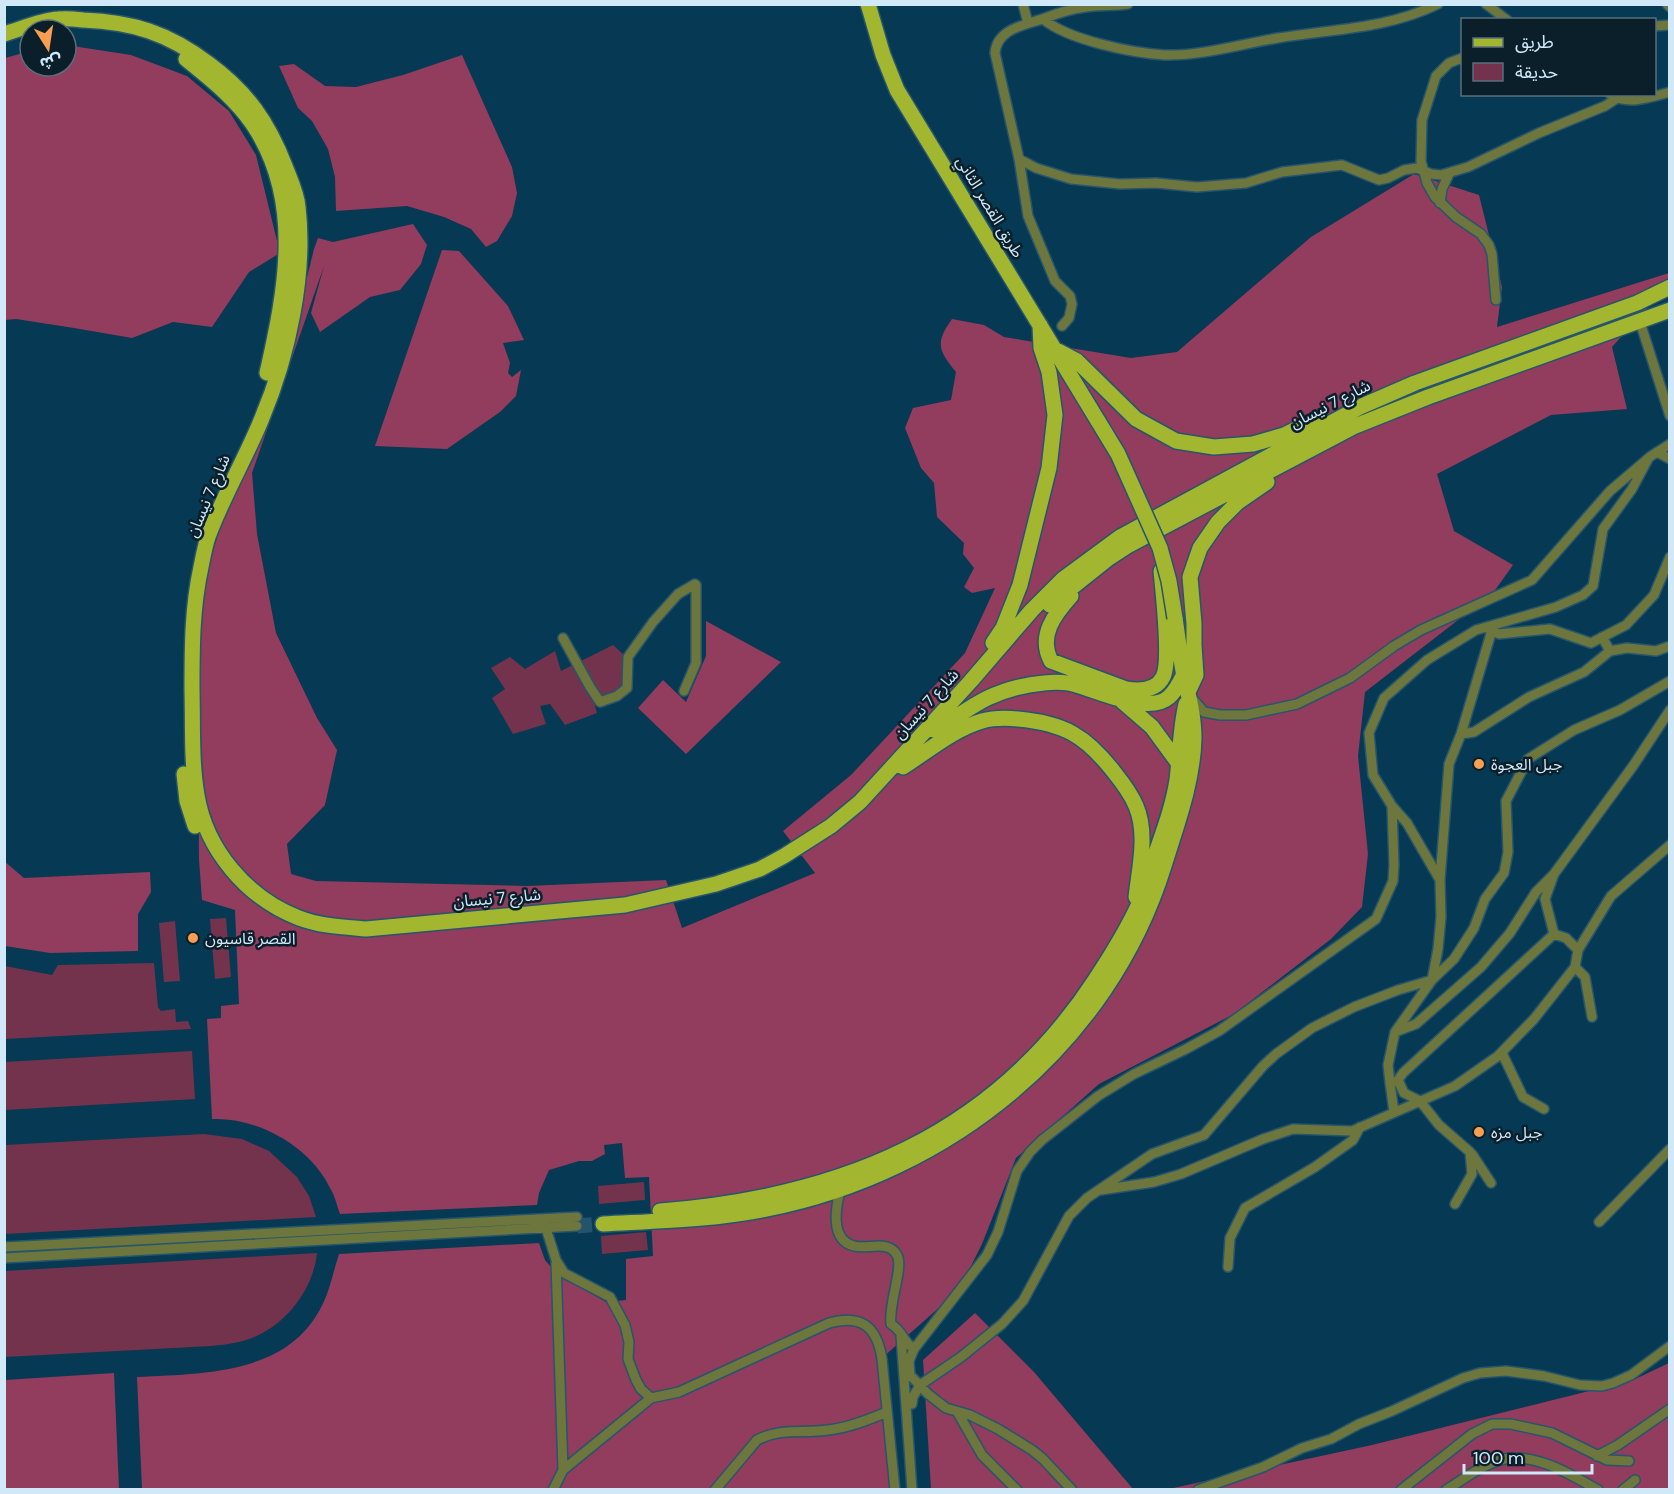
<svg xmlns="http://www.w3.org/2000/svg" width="1674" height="1494" viewBox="0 0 1674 1494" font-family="'DM Sans','Noto Sans Arabic',sans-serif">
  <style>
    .green { fill: #74334c }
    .forest { fill: #923c5e }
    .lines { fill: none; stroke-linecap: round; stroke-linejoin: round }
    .primary-tunnel { stroke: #24536c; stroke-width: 15; stroke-dasharray: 15 8; stroke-linecap: butt }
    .minor-casing { stroke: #26556d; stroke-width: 12 }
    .primary-casing { stroke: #26556d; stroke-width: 18 }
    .minor { stroke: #6c763d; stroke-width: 9 }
    .primary { stroke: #a2b630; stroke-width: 15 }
    .primary-bridge-casing { stroke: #26556d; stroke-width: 18; stroke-linecap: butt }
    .primary-bridge { stroke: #a2b630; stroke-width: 15 }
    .poi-dot { fill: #fb9e51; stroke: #0b1f2a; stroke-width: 2 }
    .labels { text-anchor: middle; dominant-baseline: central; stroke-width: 5; stroke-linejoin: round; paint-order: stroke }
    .street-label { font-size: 16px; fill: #d0e8f8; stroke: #0b1f2a }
    .poi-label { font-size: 16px; fill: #d0e8f8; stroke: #0b1f2a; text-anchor: start }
  </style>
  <rect width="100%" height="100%" fill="#063953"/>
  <path class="green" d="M 613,645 L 625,656 L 622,688 L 594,702 L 597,713 L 565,725 L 550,704 L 540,706 L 546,724 L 513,734 L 492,698 L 505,689 L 491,668 L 510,657 L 525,669 L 555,651 L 561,671 Z
    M 226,918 L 231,977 L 215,979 L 210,919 Z
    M 175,921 L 180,981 L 164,982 L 159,923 Z
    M 154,963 L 158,1007 L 161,1011 L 175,1009 L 176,1022 L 188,1021 L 191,1029 L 5,1039 L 5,966 L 52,975 L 58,965 Z
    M 192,1051 L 195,1099 L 5,1110 L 5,1062 Z
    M 204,1134 L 242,1139 L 269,1151 L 297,1177 L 309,1196 L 316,1217 L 5,1234 L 5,1145 Z
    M 644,1182 L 645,1200 L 599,1204 L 598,1186 Z
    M 646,1232 L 648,1250 L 602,1254 L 601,1236 Z
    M 317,1253 C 313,1293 280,1333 239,1342 C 230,1344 221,1345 211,1346 L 5,1357 L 5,1271 Z"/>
  <path class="forest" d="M 66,45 L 131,55 L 187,76 L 229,111 L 256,155 L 280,253 L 249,272 L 212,327 L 173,322 L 132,338 L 74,328 L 16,319 L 5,320 L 5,58 L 30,51 L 30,66 L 66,66 Z
    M 462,55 L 512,167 L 517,193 L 512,216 L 497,241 L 486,247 L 471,229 L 444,217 L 407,206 L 336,211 L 335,177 L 328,149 L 312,121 L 298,108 L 279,66 L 294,64 L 325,86 L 356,87 L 403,75 Z
    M 1414,174 L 1479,195 L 1502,287 L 1497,327 L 1669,273 L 1669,284 L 1612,347 L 1627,409 L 1551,415 L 1437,474 L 1454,531 L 1513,565 L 1493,593 L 1365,692 L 1358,756 L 1368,854 L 1362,907 L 1331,939 L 1234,1014 L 1099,1084 L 1016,1158 L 982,1244 L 959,1290 L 882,1358 L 894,1489 L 142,1489 L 137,1377 C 207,1373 293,1375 325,1299 C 331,1285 334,1269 339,1254 L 539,1243 L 545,1260 L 557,1274 L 606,1302 L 626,1300 L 626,1259 L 653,1256 L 649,1177 L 625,1178 L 622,1143 L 604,1145 L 605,1154 L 592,1161 L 579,1161 L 549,1170 L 539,1193 L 537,1205 L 340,1214 C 337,1206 335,1196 330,1188 C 310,1146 257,1117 212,1119 L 207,1019 L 221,1018 L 221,1006 L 239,1004 L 235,910 L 202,900 L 199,860 L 198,705 L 200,593 L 235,480 L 300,306 L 314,249 L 318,238 L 333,242 L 413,224 L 427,245 L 421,264 L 400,290 L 370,297 L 320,332 L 311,313 L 324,266 L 252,473 L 257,534 L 276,633 L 317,718 L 337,750 L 325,805 L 287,844 L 291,874 L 316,881 L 527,886 L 666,880 L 682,928 L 815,873 L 783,831 L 851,775 L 965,653 L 995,588 L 972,593 L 964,587 L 974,568 L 963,554 L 964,543 L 937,517 L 934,483 L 921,468 L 905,428 L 913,408 L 951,400 L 956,372 C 938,350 935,343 952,319 L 984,325 L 1004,337 L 1131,358 L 1177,352 L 1311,237 Z
    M 442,250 L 459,251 L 508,306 L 524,340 L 503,343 L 510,363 L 508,373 L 512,377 L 521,370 L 516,396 L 500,412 L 447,449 L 375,446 Z
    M 706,621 L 781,662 L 686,754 L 638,708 L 663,680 L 686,702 L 706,656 Z
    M 4,861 L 24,878 L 150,872 L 151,892 L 138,914 L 138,951 L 50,953 L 5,946 Z
    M 975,1313 L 1034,1372 L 1133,1489 L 931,1489 L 923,1360 Z
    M 1669,1363 L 1669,1489 L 1164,1490 L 1372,1445 L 1633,1380 Z
    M 114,1373 L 119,1489 L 5,1489 L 5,1380 Z"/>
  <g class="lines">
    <path class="primary-tunnel" d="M 577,1226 L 603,1224"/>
    <defs>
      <path id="minor" d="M 1023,4 L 1028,23
        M 1486,4 L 1507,20
        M 1667,4 L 1670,7
        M 1043,19 C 1068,40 1132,53 1165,55 C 1202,56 1241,44 1278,38 C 1332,29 1388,29 1438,4
        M 1654,26 L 1670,25
        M 1462,58 L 1449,63 L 1436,76 L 1422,120 L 1421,161 L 1427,183 L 1435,197 L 1456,217 L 1481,234 L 1489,245 L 1492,254 L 1496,300
        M 1610,94 C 1627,106 1652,97 1670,92
        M 1019,159 L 1036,168 L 1071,179 L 1120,184 L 1156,183 L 1197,187 L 1246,183 L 1282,172 L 1342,165 L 1379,180 L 1388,178 L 1404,170 L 1417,168 L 1431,174 L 1441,175 L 1468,167 L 1539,133 L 1605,106 L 1616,99
        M 1440,203 L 1442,189 L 1449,174
        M 1640,322 L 1670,416
        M 1062,326 L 1069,318 L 1072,304 L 1070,296 L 1055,281 L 1028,216 L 1019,159 L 995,53 C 997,28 1026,25 1045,18 C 1058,13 1071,9 1086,7 C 1100,5 1114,6 1128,4
        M 1657,452 L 1670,459
        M 1487,628 L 1499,634 L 1550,629 L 1591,643 L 1626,625 L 1654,595 L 1670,557
        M 563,638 L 590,687 L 600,702 L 617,696 L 627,688 L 628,657 L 653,622 L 678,594 L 695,584
        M 1610,651 L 1627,648 L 1656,651 L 1670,646
        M 684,691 L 696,663 L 696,585
        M 1191,697 L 1204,712 L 1220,715 L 1246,715 L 1297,704 L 1350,678 L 1394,646 L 1421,630 L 1532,580 L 1610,491 L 1651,456 L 1670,444
        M 1461,734 L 1474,732 L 1529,697 L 1584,672 L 1610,651 L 1602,637
        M 1440,880 L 1449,764 L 1461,734 L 1492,630
        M 1554,934 L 1545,899 L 1554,874 L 1633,766 L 1670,710
        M 1578,950 L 1611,896 L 1670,845
        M 1575,967 L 1585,977 L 1592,1017
        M 1395,1032 L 1416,1024 L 1481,967 L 1510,933 L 1536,892 L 1553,875
        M 1502,1053 L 1523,1097 L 1544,1109
        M 1390,1083 L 1388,1065 L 1395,1032 L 1432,980 L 1454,959 L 1474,928 L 1485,899 L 1504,873 L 1508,852 L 1506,801 L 1528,759 L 1574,730 L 1620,710 L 1670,681
        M 1394,1112 L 1390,1083 L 1394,1082
        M 1472,1154 L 1491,1183
        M 841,1188 C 836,1205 829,1240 854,1246 C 868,1250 888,1239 897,1255 C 904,1268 888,1304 891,1324 C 904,1332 902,1341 914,1349
        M 1101,1190 L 1154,1182 L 1181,1174 L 1263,1139 L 1293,1129 L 1352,1131 L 1455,1086 L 1498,1056 L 1534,1019 L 1575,967 L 1578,950 L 1566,938 L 1554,934 L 1403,1073 L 1398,1080 L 1404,1093 L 1420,1101 L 1439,1125 L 1470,1152 L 1472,1174 L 1455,1204
        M 543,1219 L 556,1260 L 564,1273 L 610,1297 L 625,1325 L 629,1342 L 628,1359 L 636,1380 L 641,1389 L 651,1398 L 679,1392 L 829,1323 C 862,1314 877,1327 882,1359 L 895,1490
        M 1599,1222 L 1670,1149
        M 4,1247 L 577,1217
        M 4,1258 L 577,1226
        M 556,1263 L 563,1470
        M 1228,1267 L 1230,1238 L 1245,1208 L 1315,1167 L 1353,1140 L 1360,1127
        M 901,1336 L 912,1490
        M 912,1404 L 913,1397 L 920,1385 L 961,1357 L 1002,1324 L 1023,1301 L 1069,1216 L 1087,1198 L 1152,1154 L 1204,1135 L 1263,1066 L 1276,1054 L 1312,1028 L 1354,1007 L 1398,990 L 1432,980 L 1438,949 L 1441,917 L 1440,880 L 1407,823 L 1392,806
        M 958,1413 L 982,1455 L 1017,1490
        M 1597,1456 L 1618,1445 L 1670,1409
        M 553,1490 L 563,1470 L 651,1398
        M 715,1490 L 757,1440 C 783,1427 801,1434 828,1430 C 848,1428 868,1420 887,1412
        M 1072,1490 L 1043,1459 L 1032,1450 L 998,1429 L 970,1415 L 946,1408 L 928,1394 L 910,1375 L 909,1361 L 914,1349 L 987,1255 L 998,1232 L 1017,1171 L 1030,1152 L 1042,1140 L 1098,1096 L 1134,1074 L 1186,1049 L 1219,1031 L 1376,919 L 1393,881 L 1394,865 L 1392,806 L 1373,775 L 1369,733 L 1384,698 L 1427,660 L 1476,630 L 1556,607 L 1583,595 L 1593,586 L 1603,529 L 1632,489 L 1648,459
        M 1198,1490 L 1263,1467 L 1302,1448 L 1331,1439 L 1359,1424 L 1392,1411 L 1463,1378 L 1480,1373 L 1506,1371 L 1544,1376 L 1580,1385 L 1602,1386 L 1613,1383 L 1631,1375 L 1670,1346
        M 1401,1490 L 1472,1434 L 1492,1424 L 1511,1424 L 1552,1433 L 1607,1460 L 1629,1461
        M 1446,1490 C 1464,1479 1484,1463 1505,1459 C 1536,1453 1572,1475 1598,1490
        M 1623,1490 L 1635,1480"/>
      <path id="primary" d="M 868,4 L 883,55 L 897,90 L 1098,421
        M 4,34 C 21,29 41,20 58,19 C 66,18 75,19 83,20 C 133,22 168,33 209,64 C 247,92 268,122 285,166 C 290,179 297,193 298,207 C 306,275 288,356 262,418 C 246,458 223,496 208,537 C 205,546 203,557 201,567 C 192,608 192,648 192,690 C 193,725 191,760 197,795 C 206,850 247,898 299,918 C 320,926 343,927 366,929 L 625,905 L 716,884 L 760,869 L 784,856 L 831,826 L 860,802 L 970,682 L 1032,610 L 1063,579 L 1120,537 L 1362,406 L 1415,383 L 1637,303 L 1670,287
        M 186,59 C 209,78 234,97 252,123 C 304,199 286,289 267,373
        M 1058,351 L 1077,361 L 1136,419 L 1176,441 L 1214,447 L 1253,444 L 1284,435 L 1317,419
        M 1071,596 C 1054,615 1038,636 1051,661 L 1126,689 C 1139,691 1156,691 1163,677 C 1171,662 1163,591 1161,571
        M 1050,605 L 1109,558 L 1129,545 L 1353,427 L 1428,397 L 1670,310
        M 993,643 L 1003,628 L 1020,585 L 1049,468 L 1055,415 L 1049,372 L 1041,348 L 1040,325
        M 1188,692 L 1196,675 L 1194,645 L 1194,624 L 1190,577 L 1200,548 L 1218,522 L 1238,502 L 1267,482
        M 1122,701 L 1152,727 L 1179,764
        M 936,731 C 973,705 997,687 1044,683 C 1054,682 1067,682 1076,685 C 1099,691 1149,715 1169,697 C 1176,691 1180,682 1184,674
        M 903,767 C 928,751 954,729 982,721 C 993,718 1007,718 1018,719 C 1064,723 1086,736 1114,772 C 1122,782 1131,794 1136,806 C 1148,834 1139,869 1136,897
        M 184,774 L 187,801 L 195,826
        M 660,1211 C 840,1197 993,1136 1095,980 C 1115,950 1134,919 1147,885 C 1151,873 1153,861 1157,850 C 1165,827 1173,805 1177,780 C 1180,755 1180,729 1186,704
        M 603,1224 C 657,1221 713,1220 767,1209 C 949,1173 1108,1046 1164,866 C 1177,824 1193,782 1194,738 C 1194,717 1189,697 1184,676 C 1180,657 1178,637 1175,618"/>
    </defs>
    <use href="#minor" class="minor-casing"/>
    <use href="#primary" class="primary-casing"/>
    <use href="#minor" class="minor"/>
    <use href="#primary" class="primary"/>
    <defs>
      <path id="primary-bridge" d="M 1098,421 L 1118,454 L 1160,548 L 1169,581 L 1175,618"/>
    </defs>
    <use href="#primary-bridge" class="primary-bridge-casing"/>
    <use href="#primary-bridge" class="primary-bridge"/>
  </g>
  <g class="poi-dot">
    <circle cx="1479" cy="764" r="6"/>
    <circle cx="193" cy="938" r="6"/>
    <circle cx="1479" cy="1132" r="6"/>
  </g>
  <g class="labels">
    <g class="street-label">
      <text transform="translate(990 207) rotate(59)">طريق القصر الثاني</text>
      <text transform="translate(1330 404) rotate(-27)">شارع 7 نيسان</text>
      <text transform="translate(208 496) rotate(-67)">شارع 7 نيسان</text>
      <text transform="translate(926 704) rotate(-48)">شارع 7 نيسان</text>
      <text transform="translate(497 898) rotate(-5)">شارع 7 نيسان</text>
    </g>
    <g class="poi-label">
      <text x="1491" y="764">جبل العجوة</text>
      <text x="205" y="938">القصر قاسيون</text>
      <text x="1491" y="1132">جبل مزه</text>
    </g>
  </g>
  <rect width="1674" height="1494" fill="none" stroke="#d0e8f8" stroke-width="12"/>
  <rect x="1461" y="18" width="195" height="78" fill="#0b1f2a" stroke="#5a6f7c" stroke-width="1.5"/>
  <rect x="1473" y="38" width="30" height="9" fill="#a2b630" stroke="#5a6f7c" stroke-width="1.5"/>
  <text x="1515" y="48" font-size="18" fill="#d0e8f8">طريق</text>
  <rect x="1473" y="63" width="30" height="18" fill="#74334c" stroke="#5a6f7c" stroke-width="1.5"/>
  <text x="1515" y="78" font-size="18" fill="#d0e8f8">حديقة</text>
  <g transform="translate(48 48) rotate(168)"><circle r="28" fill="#0b1f2a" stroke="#5a6f7c" stroke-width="1.5"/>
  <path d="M0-4.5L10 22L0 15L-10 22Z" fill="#fb9e51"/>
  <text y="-9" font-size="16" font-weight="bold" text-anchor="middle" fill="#d0e8f8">ش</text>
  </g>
  <path d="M1464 1464v9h128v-9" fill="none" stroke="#d0e8f8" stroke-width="3"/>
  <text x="1473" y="1464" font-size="18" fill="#d0e8f8" stroke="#0b1f2a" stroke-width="4.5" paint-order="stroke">100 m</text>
</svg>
